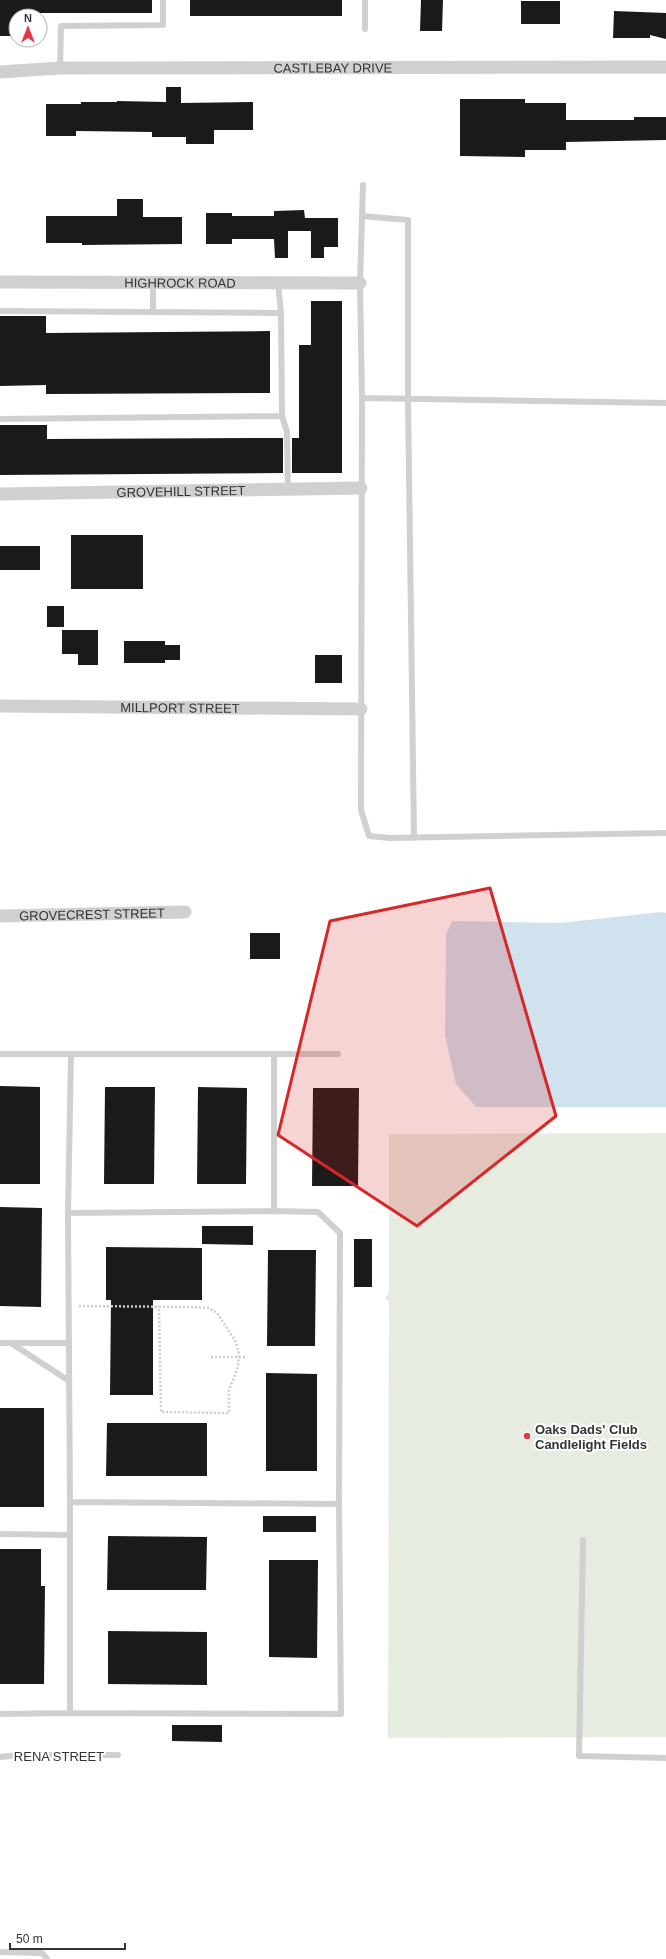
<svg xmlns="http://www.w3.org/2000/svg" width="666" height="1959" viewBox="0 0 666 1959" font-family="Helvetica,sans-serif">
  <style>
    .green { fill: #e6ecdf }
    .water { fill: #cfe2ee }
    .building { fill: #1a1a1a }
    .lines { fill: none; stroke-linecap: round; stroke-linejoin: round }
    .path { stroke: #cdcdcd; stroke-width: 2.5; stroke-dasharray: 2 2; stroke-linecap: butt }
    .service { stroke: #d0d0d0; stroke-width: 6 }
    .minor { stroke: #d0d0d0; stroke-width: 13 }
    .marked { fill: #d62828; fill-opacity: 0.2; stroke: #d62828; stroke-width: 3; stroke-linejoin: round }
    .poi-dot { fill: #e63946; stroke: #fff; stroke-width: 1.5 }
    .labels { text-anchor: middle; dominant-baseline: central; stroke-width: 4; stroke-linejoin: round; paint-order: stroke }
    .street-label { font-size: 13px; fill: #333; stroke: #fff }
    .poi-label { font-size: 13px; font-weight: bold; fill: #333; stroke: #fff; text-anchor: start }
  </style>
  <rect width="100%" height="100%" fill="#fff"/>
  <path class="green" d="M 666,1133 L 666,1737 L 388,1738 L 389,1301 L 385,1299 L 389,1291 L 389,1134 Z"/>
  <path class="water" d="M 662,912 L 666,913 L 666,1107 L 476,1107 L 456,1084 L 445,1036 L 446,935 L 452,921 L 559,923 Z"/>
  <path class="building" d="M 0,0 L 152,0 L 152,13 L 39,13 L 39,16 L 16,16 L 16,36 L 0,36 Z
    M 190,0 L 342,0 L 342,16 L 190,16 Z
    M 421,0 L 443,0 L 442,31 L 420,31 Z
    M 521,1 L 560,1 L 560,24 L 521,24 Z
    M 614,11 L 666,13 L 666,39 L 650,35 L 650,38 L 613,38 Z
    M 166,87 L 181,87 L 181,103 L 253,102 L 253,130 L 214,130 L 214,144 L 186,144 L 186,137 L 152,137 L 152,132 L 76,131 L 76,136 L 46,136 L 46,104 L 81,104 L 81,102 L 117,102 L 117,101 L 166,102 Z
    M 460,99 L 525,99 L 525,103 L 566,103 L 566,120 L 634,120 L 634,117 L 666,117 L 666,140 L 566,142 L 566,150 L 525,150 L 525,157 L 460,156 Z
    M 117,199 L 143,199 L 143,217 L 182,217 L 182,244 L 82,245 L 82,243 L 46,243 L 46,216 L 117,216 Z
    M 304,210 L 305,218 L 338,218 L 338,247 L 324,247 L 324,258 L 311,258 L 311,231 L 288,231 L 288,258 L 275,258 L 274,239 L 232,239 L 232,244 L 206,244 L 206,213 L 232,213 L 232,216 L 274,216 L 274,211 Z
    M 311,301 L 342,301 L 342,473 L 292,473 L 292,438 L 299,438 L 299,345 L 311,345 Z
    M 0,316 L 46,316 L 46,333 L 270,331 L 270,393 L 46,394 L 46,385 L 0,386 Z
    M 0,425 L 47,425 L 47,439 L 283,438 L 283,473 L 0,475 Z
    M 71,535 L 143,535 L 143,589 L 71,589 Z
    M 0,546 L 40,546 L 40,570 L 0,570 Z
    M 47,606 L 64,606 L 64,627 L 47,627 Z
    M 62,630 L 98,630 L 98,665 L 78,665 L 78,654 L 62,654 Z
    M 124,641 L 165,641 L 165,645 L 180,645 L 180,660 L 165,660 L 165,663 L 124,663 Z
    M 315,655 L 342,655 L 342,683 L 315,683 Z
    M 250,933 L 280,933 L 280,959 L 250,959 Z
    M 0,1086 L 40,1087 L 40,1184 L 0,1184 Z
    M 105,1087 L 155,1087 L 154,1184 L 104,1184 Z
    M 198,1087 L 247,1088 L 246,1184 L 197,1184 Z
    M 313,1088 L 359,1088 L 358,1186 L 312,1186 Z
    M 0,1207 L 42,1208 L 41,1307 L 0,1306 Z
    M 202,1226 L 253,1226 L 253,1245 L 202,1244 Z
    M 354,1239 L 372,1239 L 372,1287 L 354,1287 Z
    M 106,1247 L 202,1248 L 202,1300 L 153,1300 L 153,1395 L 110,1395 L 111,1300 L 106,1300 Z
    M 268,1250 L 316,1250 L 315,1346 L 267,1346 Z
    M 266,1373 L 317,1374 L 317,1471 L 266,1471 Z
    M 0,1408 L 44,1408 L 44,1507 L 0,1507 Z
    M 107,1423 L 207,1423 L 207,1476 L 106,1476 Z
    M 263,1516 L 316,1516 L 316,1532 L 263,1532 Z
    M 108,1536 L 207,1537 L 206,1590 L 107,1590 Z
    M 0,1549 L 41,1549 L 41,1586 L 45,1586 L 44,1684 L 0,1684 Z
    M 269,1560 L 318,1560 L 317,1658 L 269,1657 Z
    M 108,1631 L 207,1632 L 207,1685 L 108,1684 Z
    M 172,1725 L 222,1725 L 222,1742 L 172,1741 Z"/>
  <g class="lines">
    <path class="path" d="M 79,1306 L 192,1307 L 209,1308 L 217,1313 L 236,1342 L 239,1354 L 238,1367 L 229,1390 L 229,1413 L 161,1412 L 159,1306
      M 211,1357 L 247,1357"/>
    <path class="service" d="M 365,0 L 365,29
      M 60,68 L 61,26 L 163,25 L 163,0
      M 362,216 L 408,220 L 408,398 L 414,838
      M 278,283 L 281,313
      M 0,311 L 281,313 L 282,416 L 0,419
      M 153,311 L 153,283
      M 362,398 L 360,283 L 363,185
      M 666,403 L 362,398 L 361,810 L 369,836 L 390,838 L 666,833
      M 282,416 L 287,432 L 288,489
      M 0,1054 L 338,1054
      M 71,1054 L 68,1213 L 274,1211 L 274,1054
      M 68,1213 L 70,1502 L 339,1504 L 340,1233 L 318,1212 L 274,1211
      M 0,1343 L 69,1343
      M 11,1343 L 69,1381
      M 70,1502 L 70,1713 L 341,1714 L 339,1504
      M 0,1534 L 70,1535
      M 583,1540 L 579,1756 L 666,1758
      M 0,1714 L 70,1713
      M 0,1757 L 19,1755 L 118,1755
      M 0,1952 L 42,1953 L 47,1959"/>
    <g class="minor">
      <path id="s1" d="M 0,72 L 60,68 L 666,67"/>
      <path id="s2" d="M 0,282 L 360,283"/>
      <path id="s3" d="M 0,494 L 361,488"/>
      <path id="s4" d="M 0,706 L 361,709"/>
      <path id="s5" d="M 0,916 L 185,912"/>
    </g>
  </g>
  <path class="marked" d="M 490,888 L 556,1116 L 417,1226 L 278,1135 L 330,921 Z"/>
  <circle class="poi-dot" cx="527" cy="1436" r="4"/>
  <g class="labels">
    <g class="street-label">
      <text stroke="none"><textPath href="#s1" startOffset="333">CASTLEBAY DRIVE</textPath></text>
      <text stroke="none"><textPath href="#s2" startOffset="180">HIGHROCK ROAD</textPath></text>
      <text stroke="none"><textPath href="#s3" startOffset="181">GROVEHILL STREET</textPath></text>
      <text stroke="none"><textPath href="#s4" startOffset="180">MILLPORT STREET</textPath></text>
      <text stroke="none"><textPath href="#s5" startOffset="92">GROVECREST STREET</textPath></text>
      <text x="59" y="1756">RENA STREET</text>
    </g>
    <g class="poi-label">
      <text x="535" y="1429">Oaks Dads' Club<tspan x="535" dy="15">Candlelight Fields</tspan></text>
    </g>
  </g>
  <g transform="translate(28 28)"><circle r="19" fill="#ffffff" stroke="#adadad"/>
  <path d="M0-3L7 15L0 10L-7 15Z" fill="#e63946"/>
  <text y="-6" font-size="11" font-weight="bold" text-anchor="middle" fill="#333333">N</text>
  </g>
  <path d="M10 1943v6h115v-6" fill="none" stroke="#333333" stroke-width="2"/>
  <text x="16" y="1943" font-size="12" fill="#333333" stroke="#ffffff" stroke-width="3" paint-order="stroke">50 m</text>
</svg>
